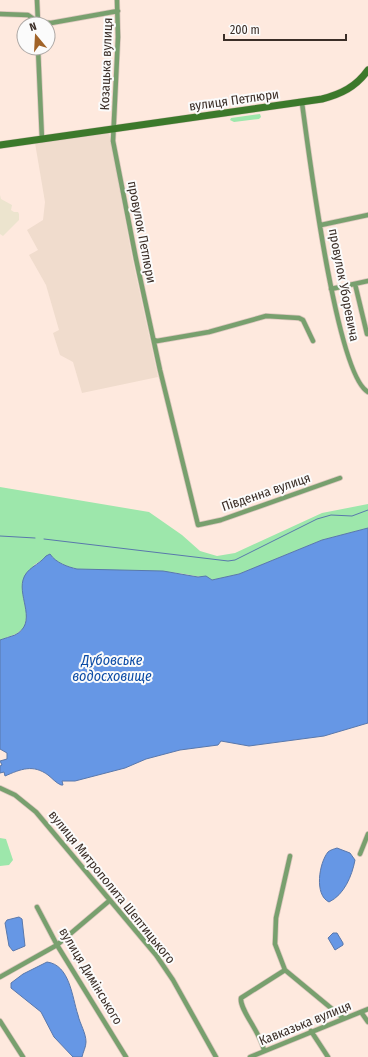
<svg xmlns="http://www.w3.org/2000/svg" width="368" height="1057" viewBox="0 0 368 1057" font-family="'Fira Sans Condensed',sans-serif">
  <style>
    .commercial { fill: #f0dccd }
    .education { fill: #ece4ce }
    .green { fill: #9de7ab }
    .water { fill: #6697e5; stroke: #5978ac }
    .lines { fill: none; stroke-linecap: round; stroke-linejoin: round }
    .stream { stroke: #5978ac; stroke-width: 1 }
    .minor-casing { stroke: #dbc7bd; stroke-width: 6 }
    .secondary-casing { stroke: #dbc7bd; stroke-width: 8 }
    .minor { stroke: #78a06e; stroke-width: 4.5 }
    .secondary { stroke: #3c792b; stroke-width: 7 }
    .labels { text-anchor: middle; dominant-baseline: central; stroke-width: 4; stroke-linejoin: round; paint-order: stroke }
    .street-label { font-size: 13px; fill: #3b2e27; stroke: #fbfbfb }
    .water-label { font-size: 14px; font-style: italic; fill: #0c4ca6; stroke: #fbfbfb }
  </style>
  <rect width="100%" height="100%" fill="#fee9de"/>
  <path class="commercial" d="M 109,132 L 132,257 L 158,377 L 82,393 L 73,362 L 60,355 L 53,333 L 59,330 L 46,285 L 29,255 L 38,250 L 27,230 L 43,220 L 45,202 L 35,143 Z"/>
  <path class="education" d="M 0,195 L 1,199 L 12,205 L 11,210 L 14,212 L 18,212 L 19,214 L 19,220 L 3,236 L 0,234 Z"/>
  <path class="green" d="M 260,114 L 261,117 L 259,119 L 234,122 L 230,120 L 231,118 Z
    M 0,487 L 149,512 L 182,535 L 200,551 L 217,556 L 235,553 L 322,513 L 368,504 L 368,528 L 322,540 L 239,574 L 212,580 C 206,576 202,578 195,576 C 154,567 117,574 77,569 C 68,567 56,563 50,555 L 34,565 L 23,596 L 27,616 L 24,628 L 16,634 L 0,640 Z
    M 0,838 L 6,839 L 13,860 L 9,865 L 0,866 Z"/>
  <path class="water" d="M 368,528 L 368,723 L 324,736 L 249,746 L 221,741 L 218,745 L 180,750 L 146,759 L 125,768 L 75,781 L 62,781 L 63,785 L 61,785 C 56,783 52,778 48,775 C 33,764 21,769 5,776 L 4,772 L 0,773 L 0,766 L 2,765 L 0,761 L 7,759 L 7,753 L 0,749 L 0,640 C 5,638 10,637 15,635 C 38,623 18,598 23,580 C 26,568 39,565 46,556 L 50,554 C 56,563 68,567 77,569 L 163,571 L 198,577 L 206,576 L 212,580 L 239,574 L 322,540 Z
    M 337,848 L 350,853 L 355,860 C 352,876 344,895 329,902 C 314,895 319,863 328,852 C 330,850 334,849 337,848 Z
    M 19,917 L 22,919 L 25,946 L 13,951 L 9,946 L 5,923 L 7,920 Z
    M 333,933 L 337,933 L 343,943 L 343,945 L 335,950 L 328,938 Z
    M 47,962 C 70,965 72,997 78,1015 C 80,1024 86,1033 86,1042 C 86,1047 83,1052 82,1057 L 73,1057 L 54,1037 L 41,1012 L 11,988 L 11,983 L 23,974 Z"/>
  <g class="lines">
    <path class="stream" d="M 0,536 L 35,538
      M 44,539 L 228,561 L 235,560 L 317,519 L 331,515 L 352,516 L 368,510"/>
    <defs>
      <path id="minor" d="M 37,0 L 38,22
        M 117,0 L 118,37 L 113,141 L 136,259 L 160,370 L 198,525 L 221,520 L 340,478
        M 0,14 L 28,15 L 38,22 L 51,23 L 118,11
        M 38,48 L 42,140
        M 302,103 C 308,146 336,375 368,392
        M 321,225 L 368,215
        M 355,284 L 367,334 L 368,333
        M 331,289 L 368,281
        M 154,340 L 157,341 L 209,332 L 266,316 L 299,318 L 303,320 L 313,341
        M 0,788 L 15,795 L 36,812 L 156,955 L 173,980 L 216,1057
        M 360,854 L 368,834
        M 290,856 L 276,918 L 275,944 L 285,970 L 343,1018
        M 37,907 L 57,945 L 126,1057
        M 0,977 L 57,945 L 109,901
        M 361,1012 L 368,1022
        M 0,1021 L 23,1057
        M 311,1031 L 328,1057
        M 264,1051 C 262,1034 239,1010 241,998 L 285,970
        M 250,1057 L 368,1009"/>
      <path id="secondary" d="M 0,145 L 322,99 C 341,94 356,87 368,70"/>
    </defs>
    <use href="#minor" class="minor-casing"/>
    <use href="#secondary" class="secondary-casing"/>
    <use href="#minor" class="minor"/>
    <use href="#secondary" class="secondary"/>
  </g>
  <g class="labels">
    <g class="street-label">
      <text transform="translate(106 64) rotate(-88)">Козацька вулиця</text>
      <text transform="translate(234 100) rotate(-8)">вулиця Петлюри</text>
      <text transform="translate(142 232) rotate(79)">провулок Петлюри</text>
      <text transform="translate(344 285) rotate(79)">провулок Уборевича</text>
      <text transform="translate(266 492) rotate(-19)">Південна вулиця</text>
      <text transform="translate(112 887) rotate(51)">вулиця Митрополита Шептицького</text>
      <text transform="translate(91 976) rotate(59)">вулиця Димінського</text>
      <text transform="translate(305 1023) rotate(-22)">Кавказька вулиця</text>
    </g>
    <g class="water-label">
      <text x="112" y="660">Дубовське<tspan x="112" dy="16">водосховище</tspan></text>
    </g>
  </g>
  <g transform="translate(36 36) rotate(342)"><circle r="19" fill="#fbfbfb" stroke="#aea9a6"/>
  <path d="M0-3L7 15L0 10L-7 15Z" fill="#a16328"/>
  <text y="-6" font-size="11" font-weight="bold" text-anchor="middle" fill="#3b2e27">N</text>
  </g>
  <path d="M224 34v6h122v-6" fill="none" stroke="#3b2e27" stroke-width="2"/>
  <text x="230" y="34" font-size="12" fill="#3b2e27" stroke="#fbfbfb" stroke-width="3" paint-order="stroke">200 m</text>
</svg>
